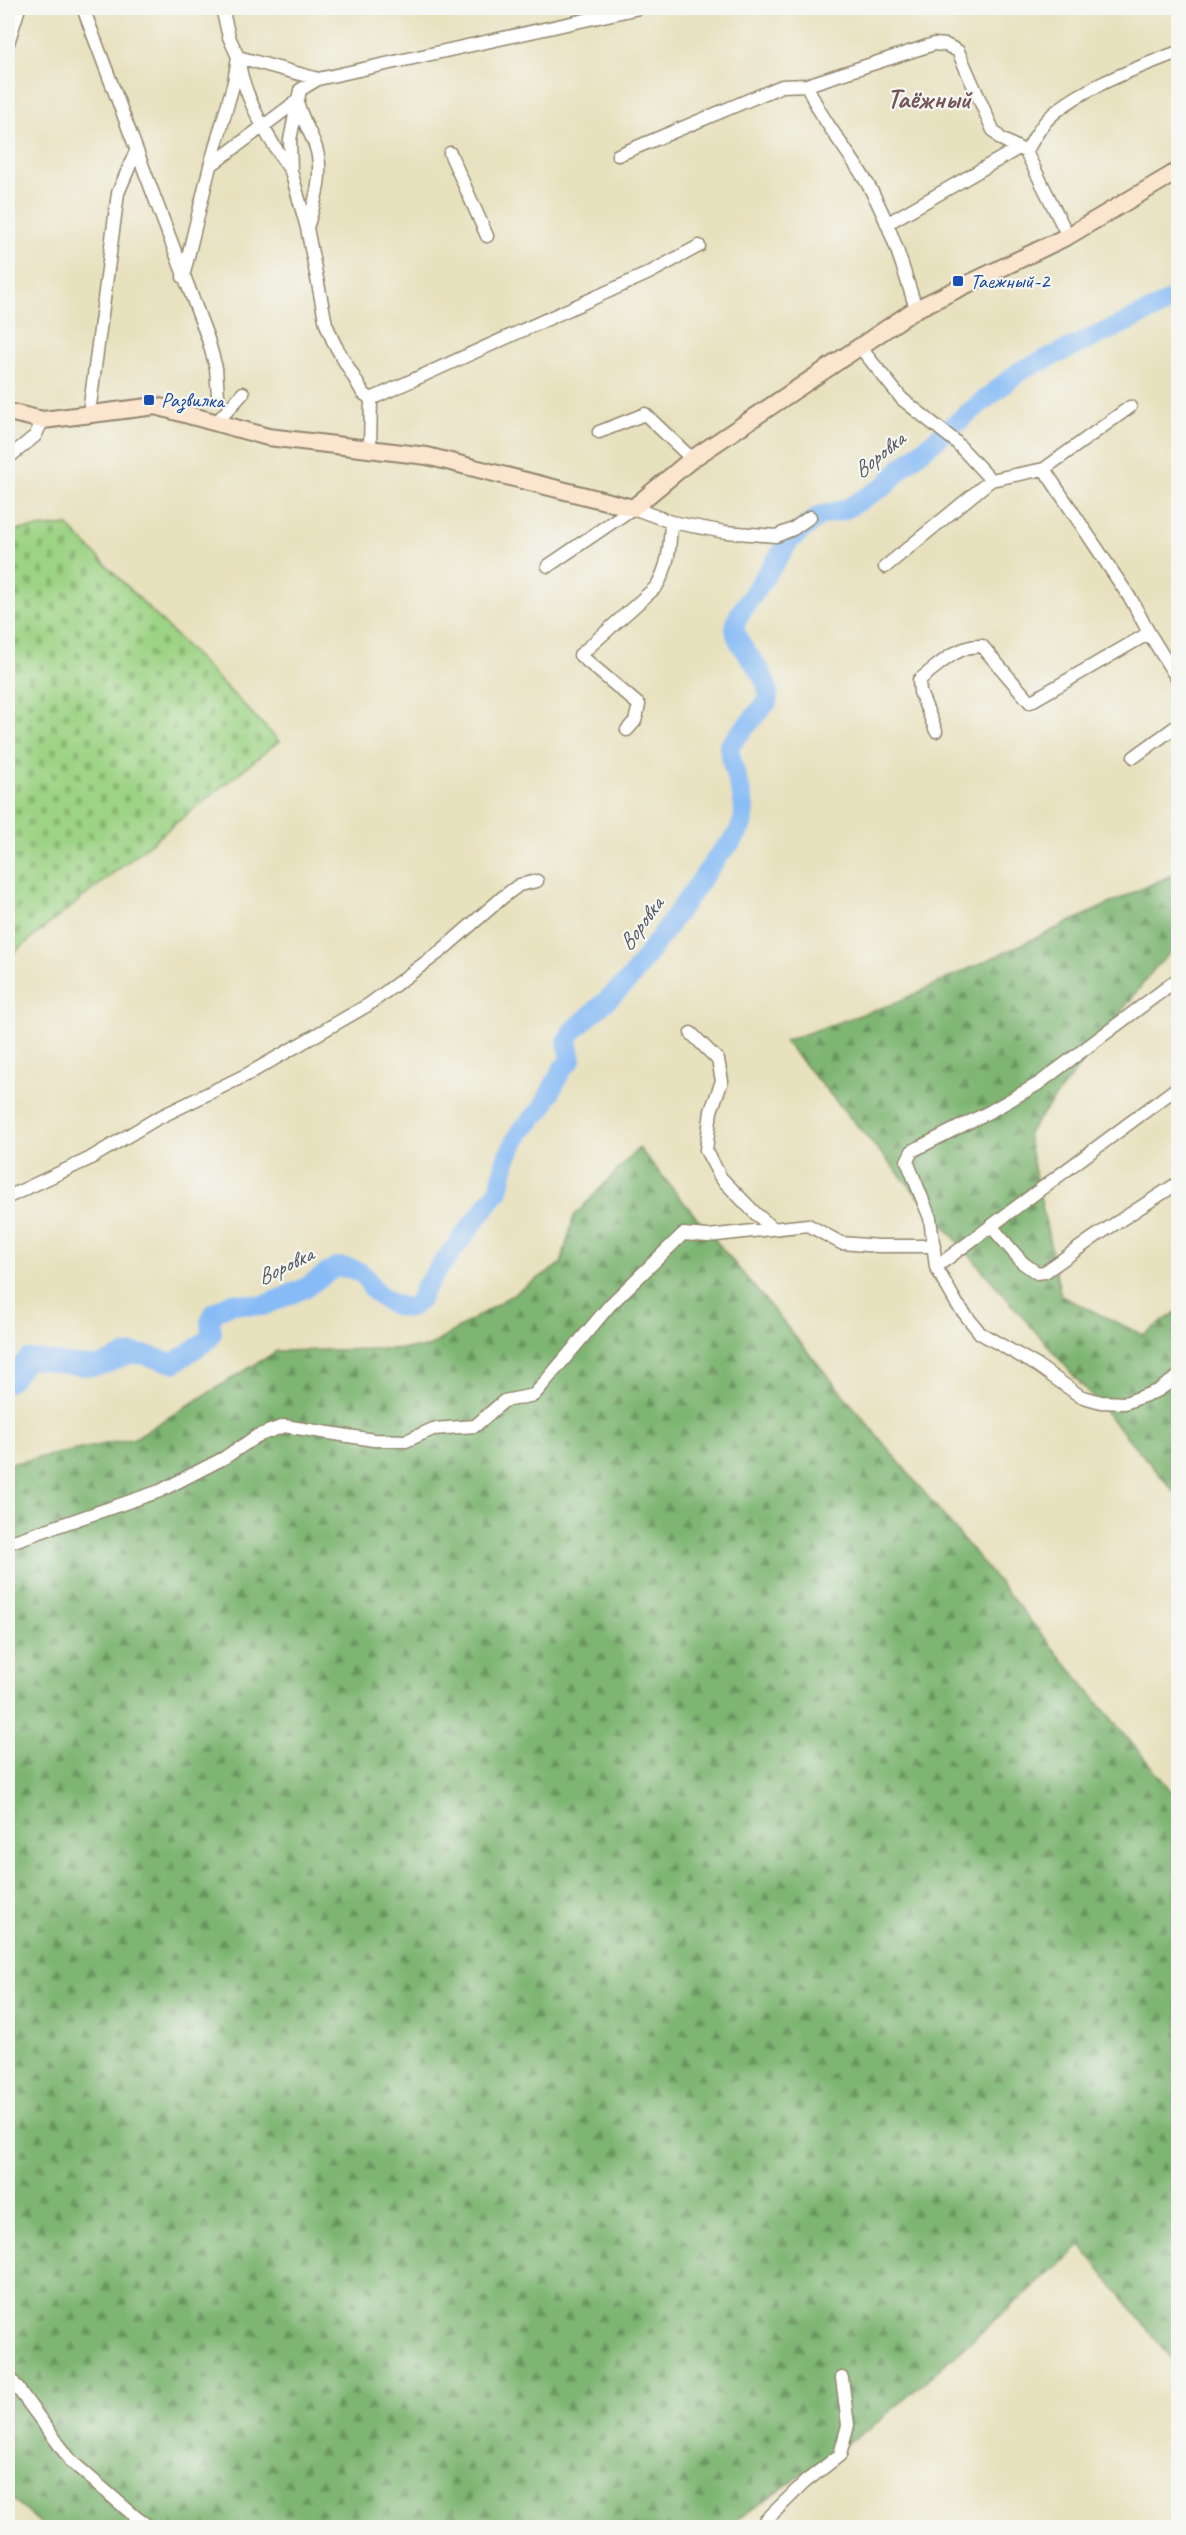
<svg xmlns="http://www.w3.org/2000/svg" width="1186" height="2535" viewBox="0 0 1186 2535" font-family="Caveat,sans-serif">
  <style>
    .forest { fill: url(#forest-firs); stroke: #5c7048; stroke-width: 1.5 }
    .cemetery { fill: url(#cemetery-stones); stroke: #6c7e51; stroke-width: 1.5 }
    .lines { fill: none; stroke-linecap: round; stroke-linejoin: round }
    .river { stroke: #87bbf5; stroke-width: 20 }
    .street-casing { stroke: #92866e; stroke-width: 15 }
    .secondary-casing { stroke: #92866e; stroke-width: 20 }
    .street { stroke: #fff; stroke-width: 12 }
    .secondary { stroke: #fce5cf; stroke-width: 16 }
    .transit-dot { fill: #1a4fb4; stroke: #f6f6f2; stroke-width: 2 }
    .labels { text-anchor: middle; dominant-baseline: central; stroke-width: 4.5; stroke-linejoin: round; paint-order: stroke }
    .transit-label { font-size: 21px; fill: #164399; stroke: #f6f6f2; text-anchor: start }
    .water-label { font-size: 22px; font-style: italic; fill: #52565e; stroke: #f6f6f2 }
    .district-label { font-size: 27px; font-weight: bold; fill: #745658; stroke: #f6f6f2 }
  </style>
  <defs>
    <pattern id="forest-firs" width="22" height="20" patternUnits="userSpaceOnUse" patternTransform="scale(1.5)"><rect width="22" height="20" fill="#7eb572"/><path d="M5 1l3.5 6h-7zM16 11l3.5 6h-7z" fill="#68935d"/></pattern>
    <pattern id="cemetery-stones" width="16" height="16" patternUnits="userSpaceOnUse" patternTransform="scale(1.5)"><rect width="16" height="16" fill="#9dd384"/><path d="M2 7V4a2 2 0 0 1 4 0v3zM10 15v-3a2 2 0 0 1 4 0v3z" fill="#88b572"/></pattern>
  </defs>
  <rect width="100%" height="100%" fill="#f6f6f2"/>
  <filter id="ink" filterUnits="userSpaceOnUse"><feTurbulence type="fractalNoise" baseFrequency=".0167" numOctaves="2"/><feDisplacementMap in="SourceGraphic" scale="12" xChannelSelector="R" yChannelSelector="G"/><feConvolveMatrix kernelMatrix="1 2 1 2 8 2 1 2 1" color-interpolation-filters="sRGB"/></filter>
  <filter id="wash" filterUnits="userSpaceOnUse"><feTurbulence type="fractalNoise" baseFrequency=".008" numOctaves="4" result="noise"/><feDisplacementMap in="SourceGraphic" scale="24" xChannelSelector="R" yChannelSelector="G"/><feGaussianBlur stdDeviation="1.35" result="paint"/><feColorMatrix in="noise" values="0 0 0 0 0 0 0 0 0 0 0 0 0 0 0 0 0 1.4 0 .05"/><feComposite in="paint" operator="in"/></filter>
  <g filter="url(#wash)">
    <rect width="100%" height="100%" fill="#e8e1be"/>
    <path class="forest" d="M 1178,872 L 1178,945 L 1155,968 L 1027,1134 L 1061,1296 L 1143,1335 L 1178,1311 L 1178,1496 L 784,1041 L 895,1003 Z
      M 639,1148 L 1178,1799 L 1178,2367 L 1081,2246 L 878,2422 L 726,2527 L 46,2528 L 8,2495 L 8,1464 L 135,1438 L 277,1351 L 427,1348 L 561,1264 L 574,1216 Z"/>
    <path class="cemetery" d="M 67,525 L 279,741 L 8,957 L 8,531 Z"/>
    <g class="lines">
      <path class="river" d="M 8,1382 C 17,1377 19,1366 28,1359 C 50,1360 71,1367 94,1366 C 112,1365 121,1354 133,1354 C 148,1353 160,1361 174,1363 L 208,1340 L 212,1332 L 210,1322 L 214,1313 L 232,1303 L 263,1306 L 305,1288 L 336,1267 C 346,1268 357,1268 364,1276 C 368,1279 369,1284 372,1288 C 382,1300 395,1307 410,1308 L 420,1300 L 424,1289 L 436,1272 L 499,1190 L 506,1160 L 520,1132 L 542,1109 L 562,1069 L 571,1060 L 567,1041 L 571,1033 L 630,979 L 721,852 C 765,815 733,789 729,746 L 768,701 C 772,671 734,648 735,627 C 735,623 738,617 740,613 L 790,540 L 819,516 L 846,509 L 885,486 L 902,467 L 1020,371 L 1157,308 L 1178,296"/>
    </g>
  </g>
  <g filter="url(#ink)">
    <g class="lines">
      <defs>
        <path id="street" d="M 83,8 L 208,339 L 216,368 L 218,396
          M 222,8 L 229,37 L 238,57 L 318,79 L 639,8
          M 8,43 L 19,8
          M 239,64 C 246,102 269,140 291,171
          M 318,79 L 300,90 L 290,140 L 291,171 L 307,228 L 326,324 L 334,343 L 363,393 L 371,399 L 649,273 L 699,246
          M 807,85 L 934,44 L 946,45 L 958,51 L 993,130 L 1001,139 L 1026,152 L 1068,236
          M 1026,152 C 1032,142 1038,130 1046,121 C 1074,90 1140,67 1178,52
          M 450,153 L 487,236
          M 618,155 L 782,86 L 807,85 C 822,123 850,152 870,188 C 891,226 903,267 916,309
          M 210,166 L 297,101 C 301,118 309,129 315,145 C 325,171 315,202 307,228
          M 888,223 L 1017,149
          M 183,277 L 210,166 L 234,82 L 238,57
          M 859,346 L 902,399 L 955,441 L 991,480 L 1044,469 L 1132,601 L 1149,633 L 1178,680
          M 89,413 L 118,193 L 136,151
          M 216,423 L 243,393
          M 599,432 L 645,414 L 692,459
          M 370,449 L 371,399
          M 8,458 L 35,436 L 43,420
          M 1044,469 L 1130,407
          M 548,566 L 633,508 L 671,522 L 725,532 L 776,536 L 793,529 L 810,517
          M 885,567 L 991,480
          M 627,730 L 635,721 L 639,705 L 580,655 L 656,587 C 669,566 670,546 671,522
          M 936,731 L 920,692 L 919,680 C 938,666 958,644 982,646 L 1030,702 L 1149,633
          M 1134,757 L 1178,725
          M 1178,979 L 1038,1084 L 991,1111 L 912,1151 L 907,1161 L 930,1218 L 936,1267 L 957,1304 L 980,1333 L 1038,1366 L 1080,1396 L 1101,1402 L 1125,1403 L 1157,1391 L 1178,1377
          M 691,1033 L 718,1060 L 722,1081 L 711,1111 L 706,1150 L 721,1178 L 756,1214 L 773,1228
          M 8,1197 L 89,1159 L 156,1119 L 248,1074 L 368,1005 L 441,951 L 503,897 L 519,885 L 537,881
          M 991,1226 L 1023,1263 L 1037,1273 L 1045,1272 L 1096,1236 L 1178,1183
          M 936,1267 L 1178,1087
          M 8,1543 L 160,1491 L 224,1458 L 257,1436 L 284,1426 L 374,1440 L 406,1441 L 433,1429 L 475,1426 L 504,1401 L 534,1395 L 610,1305 L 683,1234 L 708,1236 L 808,1225 L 841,1243 L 879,1246 L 934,1246
          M 8,2375 L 71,2461 L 138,2519 L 151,2528
          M 758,2528 L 805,2482 L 840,2455 L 848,2425 L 842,2378"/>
        <path id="secondary" d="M 8,412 L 43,420 L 156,406 L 268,437 L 427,456 L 633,508 L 692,459 L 916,309 L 1068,236 L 1178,171"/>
      </defs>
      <use href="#street" class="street-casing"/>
      <use href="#secondary" class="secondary-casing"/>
      <use href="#street" class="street"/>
      <use href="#secondary" class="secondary"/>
    </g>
  </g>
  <g class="transit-dot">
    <rect x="952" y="275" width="12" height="12" rx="3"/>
    <rect x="143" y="394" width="12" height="12" rx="3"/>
  </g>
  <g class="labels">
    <g class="transit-label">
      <text x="970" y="281">Таежный-2</text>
      <text x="161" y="400">Развилка</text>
    </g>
    <g class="water-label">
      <text transform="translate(879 455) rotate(-39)">Воровка</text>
      <text transform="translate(641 924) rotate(-54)">Воровка</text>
      <text transform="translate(285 1266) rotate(-26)">Воровка</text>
    </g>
    <g class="district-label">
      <text x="929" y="99">Таёжный</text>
    </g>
  </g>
  <rect width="1186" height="2535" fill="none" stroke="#f6f6f2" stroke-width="30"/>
</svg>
